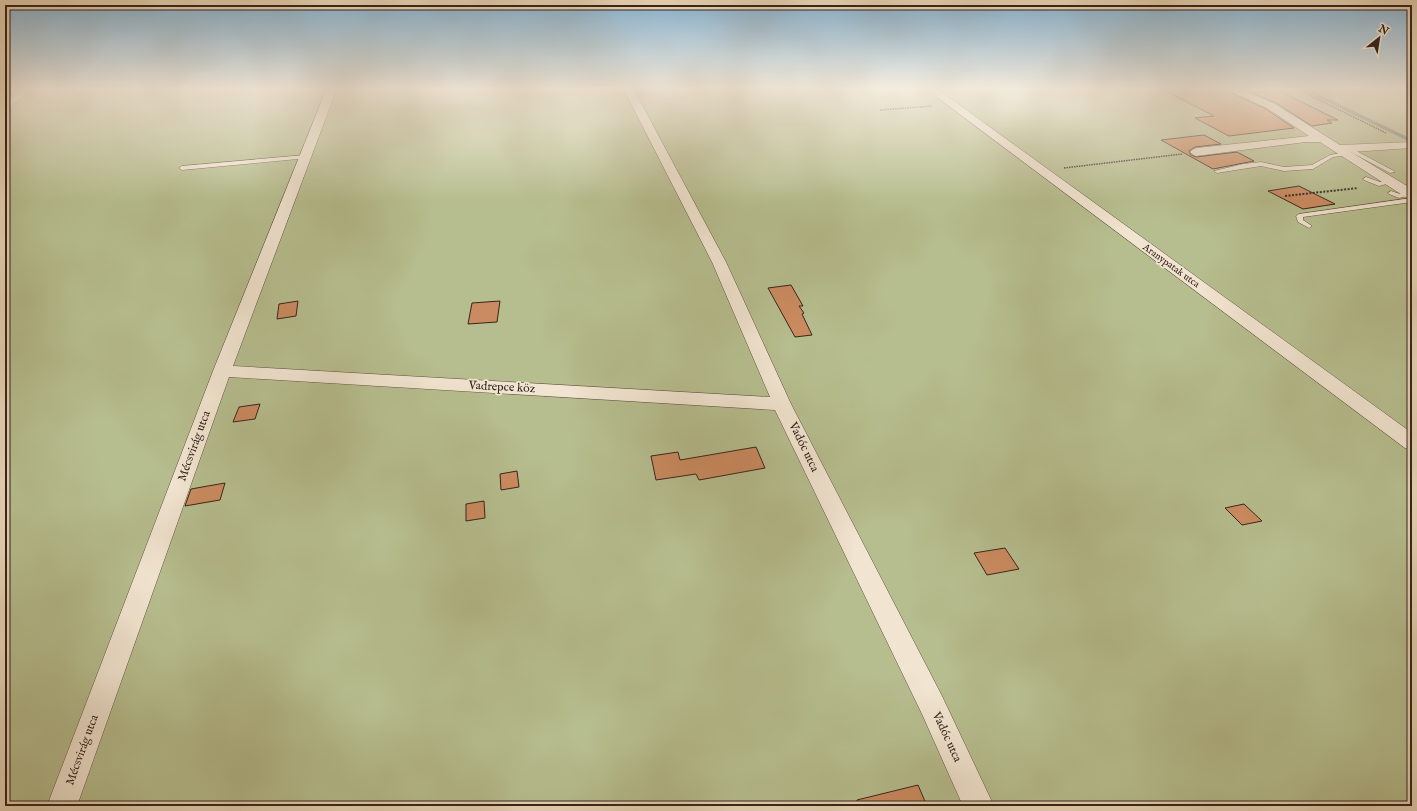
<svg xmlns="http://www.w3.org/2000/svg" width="1417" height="811" viewBox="0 0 1417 811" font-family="'IM FELL English',serif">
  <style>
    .green { fill: #b6bd8e; stroke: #767156 }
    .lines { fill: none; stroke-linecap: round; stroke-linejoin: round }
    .stream { stroke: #727d79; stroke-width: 3.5 }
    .building { fill: #cb8b60; stroke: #35251d }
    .lane-casing { stroke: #625143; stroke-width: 1 }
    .street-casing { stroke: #625143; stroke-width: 1 }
    .path-far1 { stroke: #35251d; stroke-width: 1.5; stroke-dasharray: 1.5 1; stroke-linecap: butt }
    .path { stroke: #35251d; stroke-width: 2; stroke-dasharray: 2 1.5; stroke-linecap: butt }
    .lane { fill: #f1e4d0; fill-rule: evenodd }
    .street { fill: #f1e4d0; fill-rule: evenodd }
    .rail { stroke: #35251d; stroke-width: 1.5; stroke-dasharray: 4 4; stroke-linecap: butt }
    .primary-bridge-casing { stroke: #35251d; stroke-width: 14; stroke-linecap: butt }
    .primary-bridge { stroke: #e4ba7b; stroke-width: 13 }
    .labels { text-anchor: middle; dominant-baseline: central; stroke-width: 3.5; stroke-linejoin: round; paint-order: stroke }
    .far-street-label { font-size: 10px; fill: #35251d; stroke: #f1e4d0 }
    .street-label { font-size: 12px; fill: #35251d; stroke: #f1e4d0 }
  </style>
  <rect width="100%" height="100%" fill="#e9d5b6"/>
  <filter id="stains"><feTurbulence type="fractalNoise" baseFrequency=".005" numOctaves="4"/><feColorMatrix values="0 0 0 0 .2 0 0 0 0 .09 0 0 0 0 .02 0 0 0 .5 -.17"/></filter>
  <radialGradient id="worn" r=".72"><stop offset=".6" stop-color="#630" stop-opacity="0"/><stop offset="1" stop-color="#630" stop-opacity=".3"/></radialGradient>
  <path class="green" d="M 5,88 L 1412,88 L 1412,806 L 5,806 Z"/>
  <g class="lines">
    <path class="stream" d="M 1302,88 L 1412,141"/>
  </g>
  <path class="building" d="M 1160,88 L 1225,88 L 1227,91 L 1266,109 L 1294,128 L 1229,136 L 1195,118 L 1214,116 Z
    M 1267,88 L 1273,88 L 1338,120 L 1327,120 L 1332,123 L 1312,126 L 1276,103 L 1253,93 L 1267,92 L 1268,90 Z
    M 1204,135 L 1221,144 L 1195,147 L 1189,151 L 1191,155 L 1196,157 L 1237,152 L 1254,161 L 1213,169 L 1161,140 Z
    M 1299,186 L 1335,204 L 1303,209 L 1268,191 Z
    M 791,285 L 803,306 L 799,306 L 804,313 L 802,314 L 812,335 L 795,337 L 768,288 Z
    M 298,301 L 296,316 L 277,319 L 279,304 Z
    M 500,301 L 497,322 L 468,324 L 472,303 Z
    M 260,404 L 255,419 L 233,422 L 239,407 Z
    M 756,447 L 765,468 L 699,480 L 696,474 L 656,480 L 651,456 L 678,452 L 680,460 Z
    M 517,471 L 519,487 L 501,490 L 500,474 Z
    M 225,483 L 220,500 L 185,506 L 191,489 Z
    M 484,501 L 485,518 L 466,521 L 466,504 Z
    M 1244,504 L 1262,521 L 1242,525 L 1225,508 Z
    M 1005,548 L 1019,569 L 987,575 L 974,553 Z
    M 918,785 L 927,806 L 858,806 L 857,800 Z"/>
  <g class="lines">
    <defs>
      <path id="lane" d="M 1265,89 L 1267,90 L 1267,91 L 1239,92 L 1237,91 L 1239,90 Z
        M 1349,147 L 1394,171 L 1395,172 L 1390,173 L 1347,150 L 1346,149 Z
        M 1347,152 L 1350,154 L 1349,155 L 1333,157 L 1313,169 L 1284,171 L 1261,166 L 1217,173 L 1214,171 L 1243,164 L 1261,162 L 1284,167 L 1312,165 L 1330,155 Z
        M 306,155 L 308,156 L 308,158 L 182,170 L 179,168 L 182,166 Z
        M 1366,177 L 1380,182 L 1391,180 L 1394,182 L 1379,186 L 1364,180 L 1363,179 Z
        M 1391,191 L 1400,194 L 1408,193 L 1411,195 L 1399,198 L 1389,194 L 1388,193 Z
        M 1412,198 L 1412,202 L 1303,217 L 1303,220 L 1312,226 L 1309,228 L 1298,222 L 1296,216 L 1299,214 Z
        M 1412,245 L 1412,249 L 1409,248 L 1409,246 Z"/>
      <path id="street" d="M 22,88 L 33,88 L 9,108 L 5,109 L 5,101 Z
        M 327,88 L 337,88 L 233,366 L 770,397 L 712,262 L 623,88 L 633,88 L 726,262 L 791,404 L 942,696 L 994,806 L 963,806 L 922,714 L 775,410 L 229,377 L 77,806 L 47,806 L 213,371 Z
        M 925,88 L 936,88 L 1412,433 L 1412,450 L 1405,448 Z
        M 1226,88 L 1238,88 L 1275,104 L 1340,145 L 1412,142 L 1412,148 L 1351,152 L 1412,189 L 1412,199 L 1407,198 L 1320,142 L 1306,142 L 1196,156 L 1192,154 L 1190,152 L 1192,150 L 1196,148 L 1309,136 L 1267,108 L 1228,90 Z"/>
    </defs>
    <use href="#lane" class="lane-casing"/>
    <use href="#street" class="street-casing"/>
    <path class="path-far1" d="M 1295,88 L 1386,133
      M 880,110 L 932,106
      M 1064,168 L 1182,154"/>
    <path class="path" d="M 1285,196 L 1358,188"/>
    <use href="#lane" class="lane"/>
    <use href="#street" class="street"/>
    <path class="rail" d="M 1387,88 L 1412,93"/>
    <defs>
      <path id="primary-bridge" d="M 1406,88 L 1412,90"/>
    </defs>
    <use href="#primary-bridge" class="primary-bridge-casing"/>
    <use href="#primary-bridge" class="primary-bridge"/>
  </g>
  <linearGradient id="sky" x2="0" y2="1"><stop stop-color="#89b5d4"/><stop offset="0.44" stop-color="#f5ecde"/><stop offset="1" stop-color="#f5ecde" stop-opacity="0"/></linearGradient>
  <rect width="1417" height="201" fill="url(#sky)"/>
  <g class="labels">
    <g class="far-street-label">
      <text transform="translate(1171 266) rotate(36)">Aranypatak utca</text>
    </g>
    <g class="street-label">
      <text transform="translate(502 387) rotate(3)">Vadrepce köz</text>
      <text transform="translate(194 446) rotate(-70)">Mécsvirág utca</text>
      <text transform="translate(804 447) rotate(64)">Vadóc utca</text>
      <text transform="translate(947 737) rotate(65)">Vadóc utca</text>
      <text transform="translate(82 750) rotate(-70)">Mécsvirág utca</text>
    </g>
  </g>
  <rect width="1417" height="811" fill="none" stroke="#e9d5b6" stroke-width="20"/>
  <rect x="6" y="6" width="1405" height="799" fill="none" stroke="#35251d" stroke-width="2"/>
  <rect x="10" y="10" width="1397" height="791" fill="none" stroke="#35251d"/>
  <g transform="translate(1379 38) rotate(30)" stroke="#f1e4d0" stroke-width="3" paint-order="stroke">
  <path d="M0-3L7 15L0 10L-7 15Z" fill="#35251d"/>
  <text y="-6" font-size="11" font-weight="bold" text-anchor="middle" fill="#35251d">N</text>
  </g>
  <rect width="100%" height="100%" filter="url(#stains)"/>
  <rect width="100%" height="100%" fill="url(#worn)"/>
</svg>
